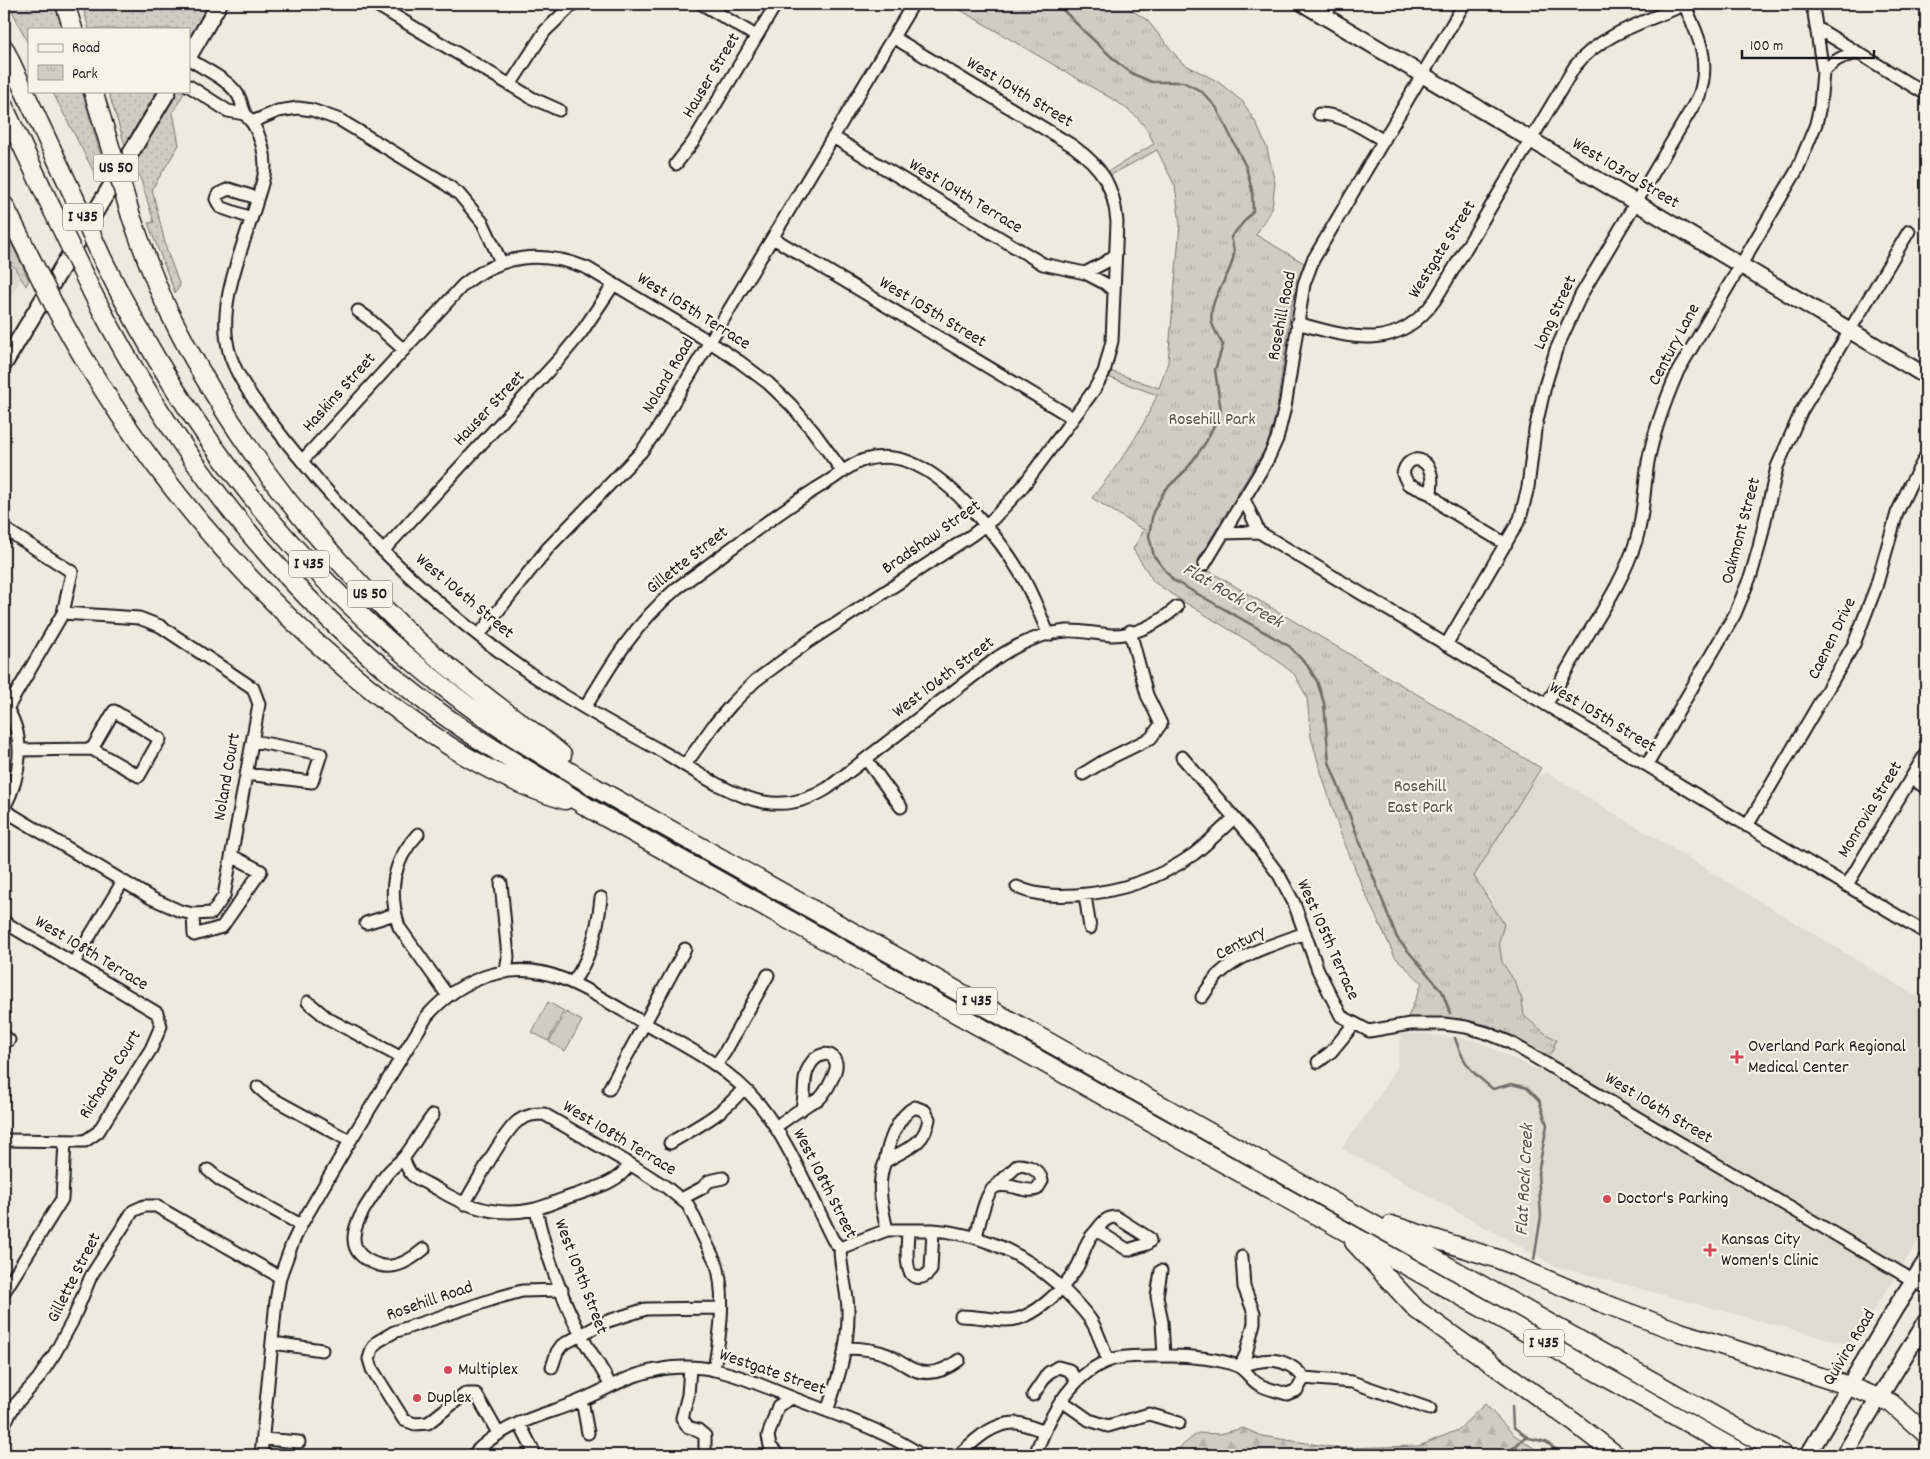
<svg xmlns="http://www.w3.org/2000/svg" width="1930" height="1459" viewBox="0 0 1930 1459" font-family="Dekko,sans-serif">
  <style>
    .built { fill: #dedbd1 }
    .grass { fill: url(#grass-dots); stroke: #767470 }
    .forest { fill: url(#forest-firs); stroke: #767470 }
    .park { fill: url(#park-tufts); stroke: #767470 }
    .pitch { fill: #cfccc3; stroke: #767470 }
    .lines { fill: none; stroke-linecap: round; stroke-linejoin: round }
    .stream { stroke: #6f6d69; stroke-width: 2.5 }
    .minor-casing { stroke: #1c1c1c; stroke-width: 15 }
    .major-casing { stroke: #1c1c1c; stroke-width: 19 }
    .highway-casing { stroke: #1c1c1c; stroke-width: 21 }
    .minor { stroke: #f7f3e8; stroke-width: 11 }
    .major { stroke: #f7f3e8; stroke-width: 15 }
    .highway { stroke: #f7f3e8; stroke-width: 18 }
    .highway-bridge-casing { stroke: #1c1c1c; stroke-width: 21; stroke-linecap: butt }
    .highway-bridge { stroke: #f7f3e8; stroke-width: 18 }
    .poi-dot { fill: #d1495b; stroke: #f7f3e8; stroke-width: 2 }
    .labels { text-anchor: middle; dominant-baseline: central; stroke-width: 4.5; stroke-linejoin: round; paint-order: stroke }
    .shield { fill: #f7f3e8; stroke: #5e5c59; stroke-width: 1 }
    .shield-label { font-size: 16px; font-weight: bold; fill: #1c1c1c }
    .street-label { font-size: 18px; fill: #1c1c1c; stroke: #f7f3e8 }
    .park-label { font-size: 18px; fill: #52514e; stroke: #f7f3e8 }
    .poi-label { font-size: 18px; fill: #1c1c1c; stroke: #f7f3e8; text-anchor: start }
    .water-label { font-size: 19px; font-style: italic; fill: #535250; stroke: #f7f3e8 }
  </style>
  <defs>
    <pattern id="grass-dots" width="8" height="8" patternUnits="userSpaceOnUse" patternTransform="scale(1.25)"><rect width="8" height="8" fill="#cfccc3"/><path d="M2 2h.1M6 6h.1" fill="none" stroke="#b1afa7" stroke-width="1.8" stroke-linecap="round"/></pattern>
    <pattern id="forest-firs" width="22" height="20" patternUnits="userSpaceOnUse" patternTransform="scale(1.25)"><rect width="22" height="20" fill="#cfccc3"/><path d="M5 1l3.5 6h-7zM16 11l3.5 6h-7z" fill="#b1afa7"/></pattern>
    <pattern id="park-tufts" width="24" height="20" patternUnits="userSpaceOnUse" patternTransform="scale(1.25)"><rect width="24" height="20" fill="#cfccc3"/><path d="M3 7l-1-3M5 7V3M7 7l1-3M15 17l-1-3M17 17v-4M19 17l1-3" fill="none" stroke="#b1afa7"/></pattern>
  </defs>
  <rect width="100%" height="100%" fill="#eeeae0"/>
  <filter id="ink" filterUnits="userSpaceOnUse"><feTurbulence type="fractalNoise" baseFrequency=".02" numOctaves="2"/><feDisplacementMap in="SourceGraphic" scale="10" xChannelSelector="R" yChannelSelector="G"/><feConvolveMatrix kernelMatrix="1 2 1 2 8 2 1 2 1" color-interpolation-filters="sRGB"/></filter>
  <g filter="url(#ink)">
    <path class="built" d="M 4,259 L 14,267 L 21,279 L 4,308 Z
      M 1548,773 L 1926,1002 L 1926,1229 L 1851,1345 L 1555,1266 L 1341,1148 L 1372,1107 L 1397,1066 L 1401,1034 L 1418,1033 L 1474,1040 L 1537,1070 L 1555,1049 L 1553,1047 L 1557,1040 L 1546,1034 L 1524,1016 L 1515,982 L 1502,962 L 1499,942 L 1502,931 L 1500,919 L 1491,898 L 1472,876 L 1531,782 L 1539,775 Z"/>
    <path class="grass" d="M 9,4 L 54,4 L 63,29 L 29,29 L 29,46 Z
      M 82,4 L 208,4 L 189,39 L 189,29 L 89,29 Z
      M 52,91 L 82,91 L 104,166 L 97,178 Z
      M 108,91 L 157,91 L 125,145 Z
      M 174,91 L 185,91 L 173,112 L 179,145 L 152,189 L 167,251 L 180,286 L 175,293 L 148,223 L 154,222 L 139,174 L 133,172 L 130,162 Z
      M 4,228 L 29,280 L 26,286 L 14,267 L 4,259 Z"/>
    <path class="forest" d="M 1485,1404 L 1513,1434 L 1544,1455 L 1170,1455 L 1198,1433 L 1220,1434 L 1243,1428 L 1262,1436 L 1338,1448 L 1419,1446 L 1458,1430 Z"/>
    <path class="park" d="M 950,4 L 1122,4 L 1147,20 L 1182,63 L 1217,81 L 1243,102 L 1256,123 L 1267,148 L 1275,183 L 1272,208 L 1256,235 L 1304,263 L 1292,302 L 1276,414 L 1267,445 L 1196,563 L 1541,768 L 1474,876 L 1504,924 L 1499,942 L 1502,962 L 1515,982 L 1522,1000 L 1524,1016 L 1546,1034 L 1557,1040 L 1553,1047 L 1555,1048 L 1550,1054 L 1545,1054 L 1488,1025 L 1460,1019 L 1408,1017 L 1422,983 L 1395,957 L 1365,893 L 1340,832 L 1321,772 L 1311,737 L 1307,697 L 1294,674 L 1268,653 L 1176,597 L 1154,582 L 1133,549 L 1144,530 L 1092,498 C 1118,465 1141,434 1157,395 L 1108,377 L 1110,371 L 1159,388 L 1168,362 L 1180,224 L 1175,186 L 1157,150 L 1109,176 L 1107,172 L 1154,144 C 1145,123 1138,117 1119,103 Z"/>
    <path class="pitch" d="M 548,1002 L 564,1011 L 548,1041 L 532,1032 Z
      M 566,1012 L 582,1021 L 565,1051 L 549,1042 Z"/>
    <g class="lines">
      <path class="stream" d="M 1057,4 L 1085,32 L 1118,63 L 1133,74 L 1152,82 L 1183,82 L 1201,91 L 1216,107 L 1246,167 L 1252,190 L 1253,211 L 1231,237 C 1232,242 1234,248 1234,253 C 1232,277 1207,298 1212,323 C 1214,330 1219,338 1223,345 L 1215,370 L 1221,411 L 1206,442 L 1186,470 L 1165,490 L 1153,512 L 1149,536 L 1154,556 L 1173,580 L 1289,646 L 1307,665 L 1317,681 L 1324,703 L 1329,762 L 1397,938 L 1442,991 L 1450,1013
        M 1455,1038 C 1464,1065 1471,1072 1493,1089 L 1512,1084 L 1527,1088 L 1539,1100 L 1547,1125 L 1538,1173 L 1541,1216 L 1534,1260
        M 1512,1406 L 1513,1427 L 1529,1438 L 1546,1442 L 1563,1455
        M 1506,1455 L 1526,1436"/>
      <defs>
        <path id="minor" d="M 375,4 L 532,98 L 559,110
          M 702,4 L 756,36
          M 1325,16 L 1332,4
          M 1817,28 L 1926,94
          M 189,59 C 204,69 228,79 238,95 C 242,101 242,109 246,115 C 248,119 251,121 253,124 C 260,136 265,152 265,166 C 265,180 259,191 256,204 C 242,251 215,307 230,355 C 241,388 268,417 288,444 C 360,535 451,623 549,686 C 586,710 626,732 665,753 C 693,770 732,797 764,802 C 787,806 809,800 828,788 L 998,657 C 1017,645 1042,633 1066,631 C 1081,630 1096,634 1112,635 C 1137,635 1159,623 1177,607
          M 1823,72 C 1836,59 1841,56 1859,53
          M 510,85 L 545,31 L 573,4
          M 189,86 L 228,111 L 244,114
          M 1319,114 C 1343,114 1364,129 1384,141
          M 252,122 L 278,111 L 298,108 L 312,110 L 340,120 L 443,182 L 459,194 L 483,223 L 501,262
          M 833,137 L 1043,264 L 1085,273 L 1106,284 L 1114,291
          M 676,164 L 693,142 L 776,4
          M 251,218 L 220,207 L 216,199 L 218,194 L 229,189 L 257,198
          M 773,238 L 1073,418
          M 1085,273 L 1106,262 L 1116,254
          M 358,311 L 368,318 L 404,350
          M 1297,323 C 1351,338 1397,353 1435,300 L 1575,66 C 1602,33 1648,21 1686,4
          M 302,461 L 463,285 C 502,254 541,250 587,268 L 710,342 L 740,362 L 768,383 L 791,405 L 813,431 L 843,472
          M 1431,494 C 1431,488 1433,481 1431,474 C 1427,456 1407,454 1403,474 L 1408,484 L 1431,494 L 1446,508 L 1506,544
          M 1244,499 L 1259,532
          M 1223,533 L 1259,532 L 1926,933
          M 4,538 L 8,531 L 72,572 L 63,613 L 7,709
          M 383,551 L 561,357 L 581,333 L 614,284
          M 1204,565 L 1268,459 L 1277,439 L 1285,407 L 1304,284 L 1313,260 L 1464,4
          M 479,635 L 548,548 L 641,452 L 655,433 L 913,4
          M 1446,645 L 1520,519 L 1528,487 L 1535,430 L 1545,386 L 1556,350 L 1581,295 L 1699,96 C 1711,60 1699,37 1684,4
          M 4,704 C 27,736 21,776 4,808
          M 1546,705 C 1562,679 1577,652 1593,626 C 1610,599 1626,572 1636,541 C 1644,515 1644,488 1648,462 C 1654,430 1665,401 1678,371 L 1797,170 L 1816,124 L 1820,106 L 1823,72 L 1814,13 L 1811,4
          M 585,708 C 613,661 635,624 677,588 C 728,552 778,511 832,479 C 841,473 853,463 864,460 C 881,455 901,457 916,465 C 954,482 1001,540 1022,576 C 1033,595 1040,615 1049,635
          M 19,750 L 92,749 L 139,776 L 160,739 L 114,711 L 92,749
          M 1182,757 L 1249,835 L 1279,875 L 1294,903 L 1318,970 L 1341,1016 L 1369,1031 L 1410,1024 L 1444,1024 L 1466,1027 L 1487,1033 L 1509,1042 L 1926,1288
          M 866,759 L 901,807
          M 685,765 L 713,726 L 732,704 L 755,681 L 808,642 L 972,535 L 993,519 L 1020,490 L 1094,390 L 1104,372 L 1112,341 L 1117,222 C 1114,186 1102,167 1073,146 L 893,37
          M 1647,765 L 1735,614 L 1751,575 L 1759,547 L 1777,467 L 1801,412 L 1909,231
          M 247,774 L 312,782 L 321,754 L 253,741
          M 1083,774 L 1104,761 L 1151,738 L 1161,724 L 1147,695 L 1130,631
          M 1911,778 L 1926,788
          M 4,810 L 151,898 L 180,911 L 193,914 L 212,913 L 224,896 L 259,704 L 253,688 L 160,626 L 139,618 L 63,613
          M 1747,826 L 1854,644 L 1876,587 L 1897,513 L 1910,485 L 1926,456
          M 418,834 C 392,862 388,891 399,927 L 448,996
          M 501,883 L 508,957 L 506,972
          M 1847,885 L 1926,753
          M 1017,887 C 1036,896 1056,896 1076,895 C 1119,892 1159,879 1194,854 C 1208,843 1221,830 1234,818
          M 1085,895 L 1090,928
          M 193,914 L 194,935 L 222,927 L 261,871 L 232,856
          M 4,922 L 157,1013 L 161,1026 L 151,1049 L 98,1132 L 85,1141 L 4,1140
          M 366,923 L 395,914
          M 73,964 L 123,881
          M 572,983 C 591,959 598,928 601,898
          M 1202,997 C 1207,990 1212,982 1218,975 C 1241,953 1276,944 1305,933
          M 308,1002 L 327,1018 L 400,1057
          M 4,1036 L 9,1040 L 4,1041
          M 1318,1062 L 1331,1052 L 1354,1024
          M 716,1065 L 725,1052 L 768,975
          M 258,1087 L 268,1096 L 350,1141
          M 609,1089 L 685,949
          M 775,1127 C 786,1120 796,1112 807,1105 C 811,1102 817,1101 820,1098 C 826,1092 838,1071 836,1063 C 831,1047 815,1056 810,1065 C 801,1079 807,1095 801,1110
          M 670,1143 C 698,1126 722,1115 743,1089
          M 403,1158 C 405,1163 408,1171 412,1175 C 420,1181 431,1185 439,1190 C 468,1208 501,1217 535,1209 C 548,1206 561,1199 575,1195 C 595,1188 618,1183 630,1164
          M 885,1162 C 888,1144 897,1116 915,1107 L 925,1111 L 929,1119 C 924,1147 905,1148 885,1162 C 876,1184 882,1208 887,1230
          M 208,1170 L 220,1180 L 301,1225
          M 681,1199 L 702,1188 L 709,1181 L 723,1178
          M 464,1204 C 475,1186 504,1131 518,1121 C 527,1115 534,1114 544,1114 L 630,1164 L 666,1187 L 688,1205 L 717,1265 C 726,1299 720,1336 714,1369
          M 536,1209 C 544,1248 562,1300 581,1335 C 590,1352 602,1368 610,1385
          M 908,1230 C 908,1242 903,1274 916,1277 C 923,1279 927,1275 931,1270 L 933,1230 C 984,1234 1027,1255 1064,1290 C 1074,1300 1084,1310 1092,1322 C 1099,1334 1103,1348 1108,1361
          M 976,1237 C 979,1226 985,1192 995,1187 C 1001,1184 1009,1186 1014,1187 C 1022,1189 1030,1192 1037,1189 L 1042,1181 C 1040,1170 1028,1165 1018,1165 L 996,1186
          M 840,1248 L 887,1230 L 933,1230
          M 424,1249 C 412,1259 396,1270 379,1265 C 335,1251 359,1216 376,1191 C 379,1186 382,1180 386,1175 C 391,1168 399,1163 405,1156 C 415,1143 423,1128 433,1115
          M 1161,1271 L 1157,1296 L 1162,1322 L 1164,1356
          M 4,1292 L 62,1199 L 65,1141
          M 961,1316 C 977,1316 992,1320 1007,1320 C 1034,1320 1062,1290 1076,1269 C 1084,1257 1084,1242 1095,1232 L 1101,1233 L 1128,1250 L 1147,1244 L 1150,1241 L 1149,1238 L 1116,1217 C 1105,1217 1101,1225 1095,1232
          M 273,1343 L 322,1350
          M 846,1348 C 859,1348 876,1350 888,1355 C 894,1358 899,1362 905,1365 C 924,1378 942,1373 959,1360
          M 552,1367 L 557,1352 L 562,1345 L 605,1322 L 646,1309 L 721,1308
          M 1240,1367 C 1265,1357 1286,1356 1304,1378 L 1352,1382 L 1430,1409
          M 1240,1367 L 1246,1354 L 1254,1323 L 1254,1313 L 1244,1287 L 1242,1257
          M 690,1368 L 688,1395 L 682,1418 L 688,1427 L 698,1430 L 705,1436 L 705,1448
          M 1033,1395 L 1048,1373 L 1058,1367 L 1069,1370 L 1077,1381
          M 582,1400 L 588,1433
          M 1062,1401 L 1089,1420 L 1108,1426 L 1149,1414 L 1179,1423
          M 519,1423 L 534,1452
          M 4,1424 L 15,1405 L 38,1379 L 55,1353 L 72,1322 L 91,1276 L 133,1211 L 144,1206 L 156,1206 L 280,1277
          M 498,1433 L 476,1394 L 465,1394 L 428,1423 L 415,1424 L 404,1420 L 372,1369 L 369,1359 L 372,1349 L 377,1342 L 394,1332 L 500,1297 L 522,1291 L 562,1290
          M 264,1439 L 299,1442
          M 261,1455 L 276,1301 L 280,1277 L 292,1244 L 301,1225 L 350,1141 L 427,1016 C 460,978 513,958 563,979 C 593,991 621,1010 649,1026 C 689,1048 729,1068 759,1104 C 789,1141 811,1197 833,1240 L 840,1248 C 840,1268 847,1288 848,1309 C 849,1345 839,1377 827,1411
          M 473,1455 C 499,1426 534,1418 569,1405 C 600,1394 625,1375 657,1370 C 675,1366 697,1366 714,1370 C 741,1375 767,1388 793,1398 C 836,1415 883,1429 921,1455
          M 778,1455 L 770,1446 L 768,1436 L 778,1406 L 792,1398
          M 959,1455 C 975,1440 993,1422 1017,1423 C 1026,1424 1035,1429 1044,1431
          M 1035,1455 C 1049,1416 1073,1368 1118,1358 C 1134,1355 1154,1356 1171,1356 C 1191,1356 1220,1359 1238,1366 C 1246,1370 1251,1380 1258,1384 C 1266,1389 1278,1391 1287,1394 L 1297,1390 L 1304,1378"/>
        <path id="major" d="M 1304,4 L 1926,376
          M 189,56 L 219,4
          M 4,364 L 168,91
          M 1808,1455 L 1896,1307 L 1926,1261
          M 1844,1455 L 1926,1321"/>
        <path id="highway" d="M 65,4 L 73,29
          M 4,48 L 62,171
          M 93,91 L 102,120
          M 4,107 L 52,209
          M 4,205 L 29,255
          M 131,216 C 143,249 154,282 170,314 C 225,425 301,528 390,614 C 424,649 463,679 502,709 C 522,724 543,738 562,755
          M 104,262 C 190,436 300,576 454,695 C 499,730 548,758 596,788 L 1784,1455
          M 93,294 C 173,450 275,584 414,693 C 468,736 529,770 587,807 L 1745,1455
          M 57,311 C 137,459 246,591 378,695 C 434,739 496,780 565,800
          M 1391,1225 L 1498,1259 L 1600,1302 L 1680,1332 L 1849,1386 L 1891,1403 L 1926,1434
          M 1354,1242 L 1417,1310 L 1575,1423 L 1616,1455"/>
      </defs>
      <use href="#minor" class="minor-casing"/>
      <use href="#major" class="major-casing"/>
      <use href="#highway" class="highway-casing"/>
      <use href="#minor" class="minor"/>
      <use href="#major" class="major"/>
      <use href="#highway" class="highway"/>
      <defs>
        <path id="highway-bridge" d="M 102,120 L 131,216
          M 62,171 L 104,262
          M 52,209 L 93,294
          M 29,255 L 57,311"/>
      </defs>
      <use href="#highway-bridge" class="highway-bridge-casing"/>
      <use href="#highway-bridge" class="highway-bridge"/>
    </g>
  </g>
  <g class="poi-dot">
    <path d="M1734.5 1049.5h5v5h5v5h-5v5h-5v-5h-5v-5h5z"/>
    <circle cx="1607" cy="1199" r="5"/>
    <path d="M1707.5 1242.5h5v5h5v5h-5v5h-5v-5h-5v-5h5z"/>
    <circle cx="448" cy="1370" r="5"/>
    <circle cx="417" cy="1398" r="5"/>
  </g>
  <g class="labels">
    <g class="shield">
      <rect x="93.5" y="154.5" width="45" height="27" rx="4"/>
      <rect x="63" y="203.5" width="40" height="27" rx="4"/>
      <rect x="289" y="550.5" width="40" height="27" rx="4"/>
      <rect x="347.5" y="580.5" width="45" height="27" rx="4"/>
      <rect x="957" y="987.5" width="40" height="27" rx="4"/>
      <rect x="1524" y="1329.5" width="40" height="27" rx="4"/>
    </g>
    <g class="shield-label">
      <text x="116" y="168">US 50</text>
      <text x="83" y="217">I 435</text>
      <text x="309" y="564">I 435</text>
      <text x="370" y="594">US 50</text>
      <text x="977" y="1001">I 435</text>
      <text x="1544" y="1343">I 435</text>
    </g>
    <g class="street-label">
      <text transform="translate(712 76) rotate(-59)">Hauser Street</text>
      <text transform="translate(1019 93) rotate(31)">West 104th Street</text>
      <text transform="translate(1625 174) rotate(31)">West 103rd Street</text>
      <text transform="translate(965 197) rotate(31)">West 104th Terrace</text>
      <text transform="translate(1443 250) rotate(-58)">Westgate Street</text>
      <text transform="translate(693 312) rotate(32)">West 105th Terrace</text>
      <text transform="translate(932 313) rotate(31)">West 105th Street</text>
      <text transform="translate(1556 313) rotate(-65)">Long Street</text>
      <text transform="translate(1283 316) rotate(-79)">Rosehill Road</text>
      <text transform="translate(1675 345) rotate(-62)">Century Lane</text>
      <text transform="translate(669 376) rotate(-59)">Noland Road</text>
      <text transform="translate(340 393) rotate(-48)">Haskins Street</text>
      <text transform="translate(490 409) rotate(-47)">Hauser Street</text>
      <text transform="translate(1742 531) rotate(-75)">Oakmont Street</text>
      <text transform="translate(932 538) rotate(-35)">Bradshaw Street</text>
      <text transform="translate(688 561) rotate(-38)">Gillette Street</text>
      <text transform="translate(464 597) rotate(40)">West 106th Street</text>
      <text transform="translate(1833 639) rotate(-64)">Caenen Drive</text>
      <text transform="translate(944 678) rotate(-37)">West 106th Street</text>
      <text transform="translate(1602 718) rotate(31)">West 105th Street</text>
      <text transform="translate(228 777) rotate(-80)">Noland Court</text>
      <text transform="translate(1871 810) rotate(-59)">Monrovia Street</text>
      <text transform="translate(1327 940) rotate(66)">West 105th Terrace</text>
      <text transform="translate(1241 944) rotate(-28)">Century</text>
      <text transform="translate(91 954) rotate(31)">West 108th Terrace</text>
      <text transform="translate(111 1075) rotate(-58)">Richards Court</text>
      <text transform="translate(1658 1109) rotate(31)">West 106th Street</text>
      <text transform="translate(619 1139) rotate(31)">West 108th Terrace</text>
      <text transform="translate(824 1184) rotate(63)">West 108th Street</text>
      <text transform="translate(580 1277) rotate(69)">West 109th Street</text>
      <text transform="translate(75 1278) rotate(-63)">Gillette Street</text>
      <text transform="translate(430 1302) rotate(-19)">Rosehill Road</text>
      <text transform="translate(1850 1348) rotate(-59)">Quivira Road</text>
      <text transform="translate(772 1373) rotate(19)">Westgate Street</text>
    </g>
    <g class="park-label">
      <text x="1212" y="420">Rosehill Park</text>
      <text x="1420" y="787">Rosehill<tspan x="1420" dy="21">East Park</tspan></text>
    </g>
    <g class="poi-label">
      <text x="1748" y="1047">Overland Park Regional<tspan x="1748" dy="21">Medical Center</tspan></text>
      <text x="1617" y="1199">Doctor's Parking</text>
      <text x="1721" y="1240">Kansas City<tspan x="1721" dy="21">Women's Clinic</tspan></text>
      <text x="458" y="1370">Multiplex</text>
      <text x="427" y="1398">Duplex</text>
    </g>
    <g class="water-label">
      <text transform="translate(1232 597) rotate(30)">Flat Rock Creek</text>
      <text transform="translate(1526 1180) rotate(-87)">Flat Rock Creek</text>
    </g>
  </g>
  <rect width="1930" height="1459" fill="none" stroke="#f7f3e8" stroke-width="20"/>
  <rect x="10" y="10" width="1910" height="1439" fill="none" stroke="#1c1c1c" stroke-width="2" filter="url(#ink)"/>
  <rect x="28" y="28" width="162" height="65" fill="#f7f3e8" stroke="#9f9d96"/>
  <rect x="38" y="44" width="25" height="8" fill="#f7f3e8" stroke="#9f9d96"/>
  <text x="72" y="52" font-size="15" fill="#1c1c1c">Road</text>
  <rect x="38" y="65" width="25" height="15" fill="url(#park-tufts)" stroke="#9f9d96"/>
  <text x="72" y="78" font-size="15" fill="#1c1c1c">Park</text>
  <path d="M1742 50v8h132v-8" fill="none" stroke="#1c1c1c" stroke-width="2.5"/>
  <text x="1750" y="50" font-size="15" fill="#1c1c1c" stroke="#f7f3e8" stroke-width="4" paint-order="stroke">100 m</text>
</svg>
